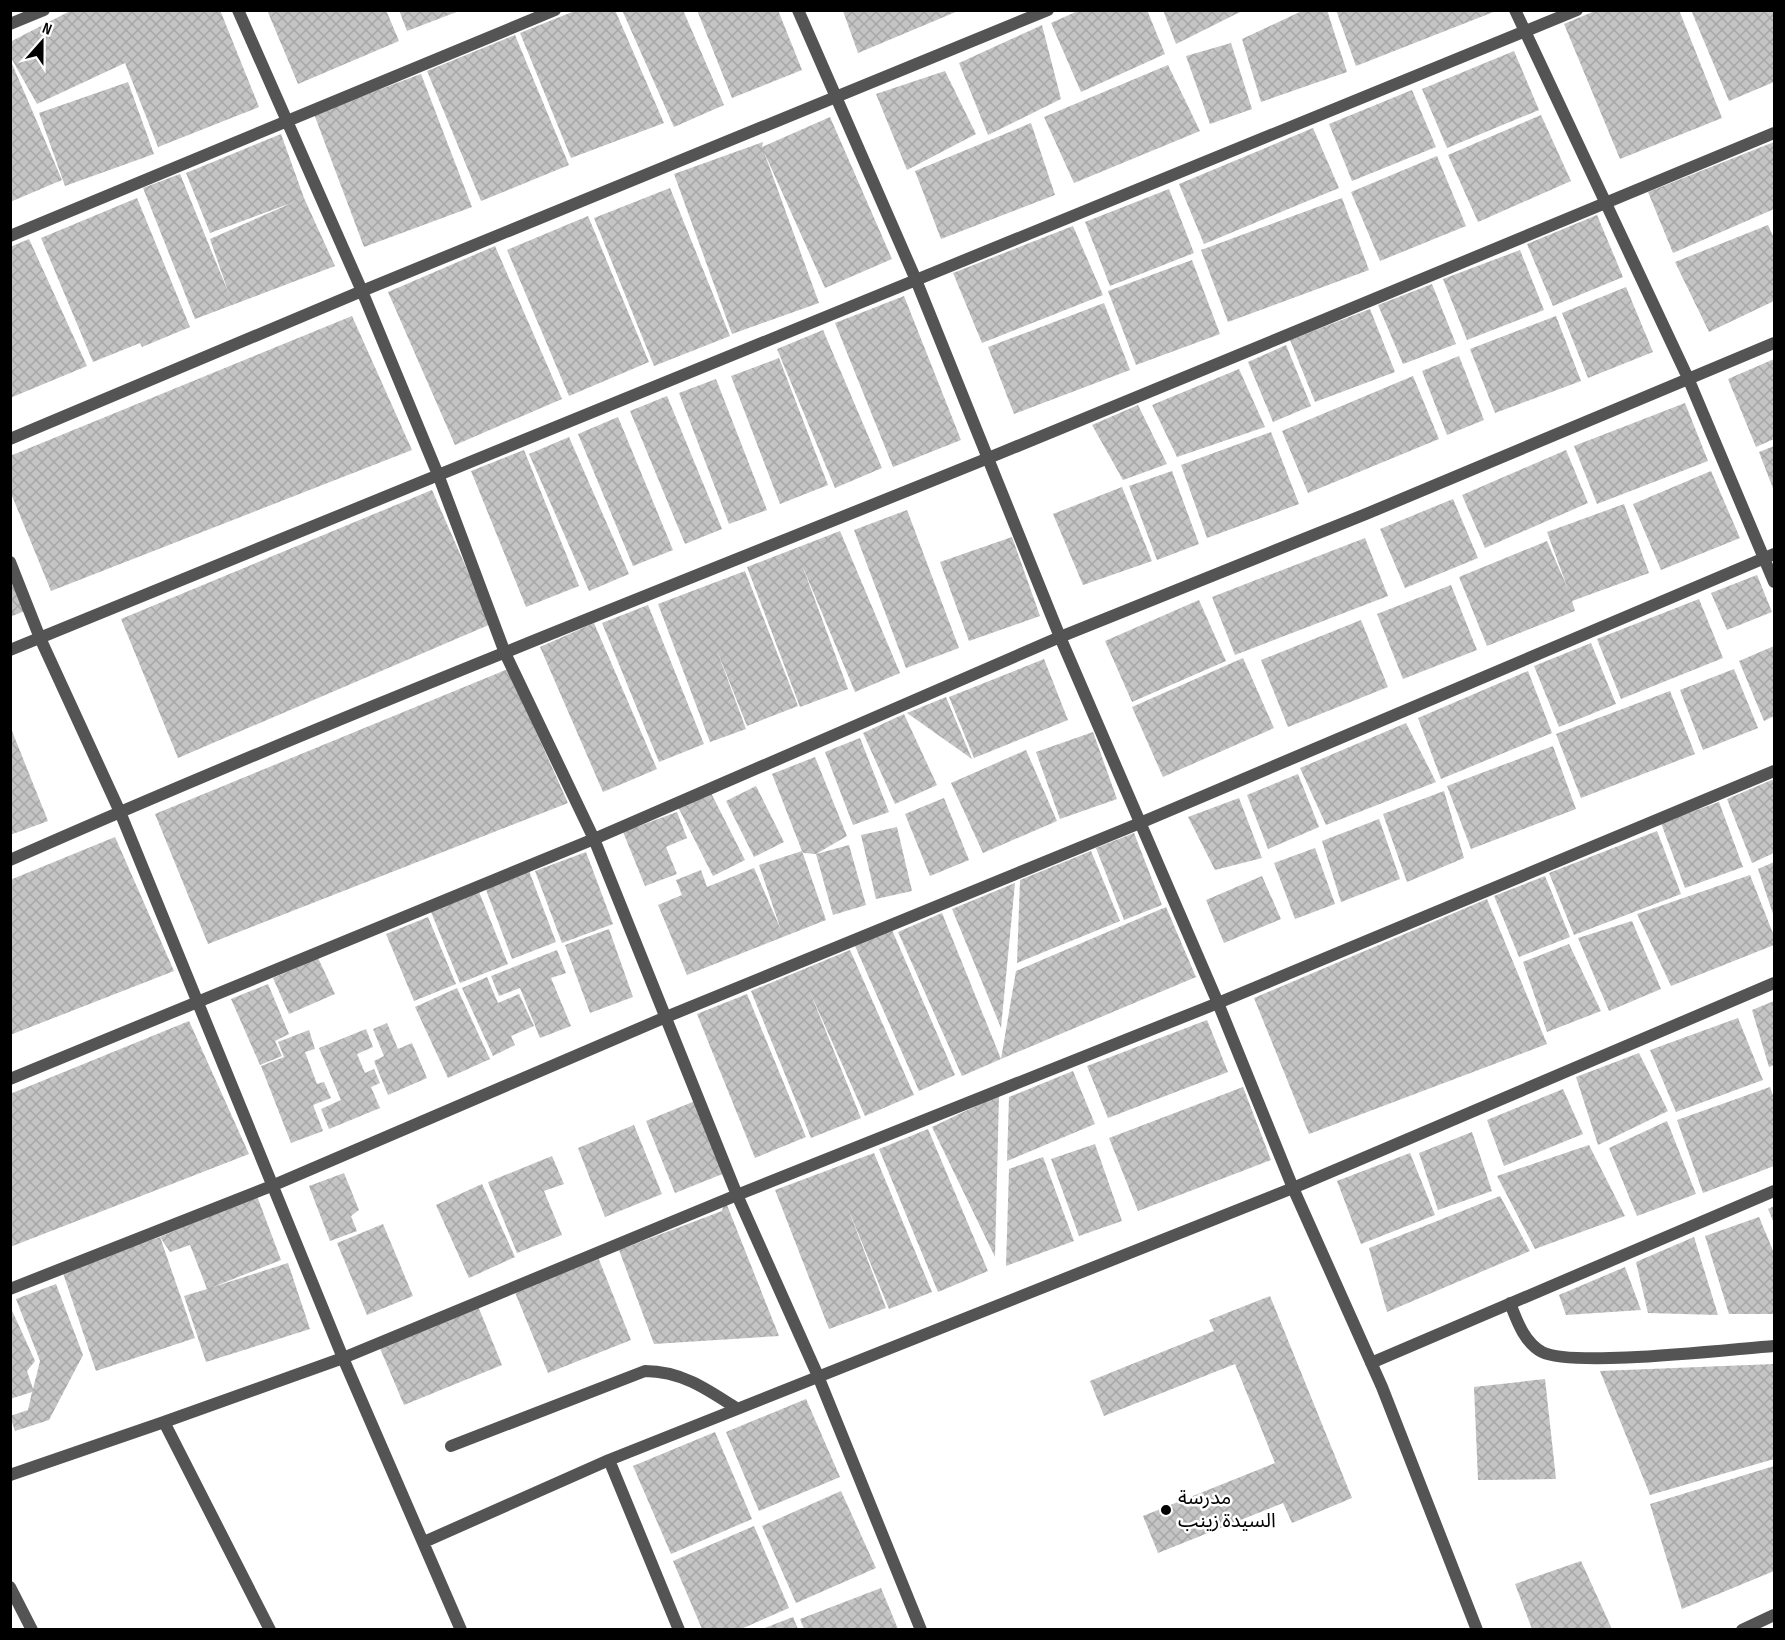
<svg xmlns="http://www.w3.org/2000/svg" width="1785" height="1640" viewBox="0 0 1785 1640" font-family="'Sofia Sans Condensed','Noto Sans Arabic',sans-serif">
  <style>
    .building { fill: url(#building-cross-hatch) }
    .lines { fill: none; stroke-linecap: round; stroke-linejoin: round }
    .lane { stroke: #545454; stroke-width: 12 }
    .street { stroke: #545454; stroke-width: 12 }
    .poi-dot { fill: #000; stroke: #fff; stroke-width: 2 }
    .labels { text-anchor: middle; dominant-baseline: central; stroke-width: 5; stroke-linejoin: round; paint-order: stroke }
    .poi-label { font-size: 20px; fill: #000; stroke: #fff; text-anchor: start }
  </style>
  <defs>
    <pattern id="building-cross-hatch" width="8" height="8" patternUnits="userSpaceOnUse" patternTransform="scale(1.5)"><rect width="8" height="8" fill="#c4c4c4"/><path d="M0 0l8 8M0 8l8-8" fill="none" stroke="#a7a7a7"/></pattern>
  </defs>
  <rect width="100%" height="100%" fill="#fff"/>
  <path class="building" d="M 72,10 L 220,10 L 259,107 L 158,147 L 125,63 L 37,104 L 10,56 L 10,42 Z
    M 267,10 L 386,10 L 399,41 L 298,84 Z
    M 399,10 L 459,10 L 459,11 L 407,31 Z
    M 577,10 L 615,10 L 664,123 L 571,158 L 520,33 Z
    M 622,10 L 683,10 L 724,105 L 674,127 Z
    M 697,10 L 778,10 L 802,70 L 732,98 Z
    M 1080,10 L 1147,10 L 1165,54 L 1081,92 L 1051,23 Z
    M 1163,10 L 1244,10 L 1176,44 Z
    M 1304,10 L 1327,10 L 1347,72 L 1261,102 L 1242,39 Z
    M 1336,10 L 1496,10 L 1496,11 L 1356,66 Z
    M 1597,10 L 1679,10 L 1722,118 L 1620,159 L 1564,24 Z
    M 1691,10 L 1774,10 L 1774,82 L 1729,101 Z
    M 843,11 L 958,11 L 858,53 Z
    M 1042,25 L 1061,99 L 988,135 L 959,63 Z
    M 515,35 L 569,165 L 481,201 L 427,71 Z
    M 1231,43 L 1252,109 L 1210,124 L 1186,56 Z
    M 1514,51 L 1539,110 L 1447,148 L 1422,89 Z
    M 10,59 L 62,180 L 10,202 Z
    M 1168,65 L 1200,131 L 1074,183 L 1044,117 Z
    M 945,71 L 976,134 L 907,170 L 876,94 Z
    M 421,74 L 472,207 L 364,247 L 314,114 Z
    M 128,82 L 154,154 L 65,186 L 39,113 Z
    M 1412,90 L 1436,147 L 1352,181 L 1329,124 Z
    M 1541,115 L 1571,181 L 1478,222 L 1448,155 Z
    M 830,117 L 892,259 L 825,288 L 764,152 L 819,303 L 732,334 L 674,174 L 763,142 L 762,147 Z
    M 1031,123 L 1055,195 L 941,239 L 915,171 Z
    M 1313,128 L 1339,188 L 1204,244 L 1179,184 Z
    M 281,134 L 304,198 L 335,266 L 195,319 L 143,188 L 180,174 L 229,294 L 210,239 L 294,202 L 210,233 L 186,173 Z
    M 1774,142 L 1774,209 L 1673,253 L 1648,192 Z
    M 1437,156 L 1466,226 L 1380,261 L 1351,192 Z
    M 670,188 L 730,336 L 654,366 L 594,218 Z
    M 1169,189 L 1194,253 L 1110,286 L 1085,222 Z
    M 137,198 L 190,327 L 142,347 L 140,343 L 93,362 L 41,238 Z
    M 1342,198 L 1369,270 L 1228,322 L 1201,250 Z
    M 1597,215 L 1623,277 L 1553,306 L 1527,244 Z
    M 588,216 L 649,362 L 569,396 L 507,250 Z
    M 1768,225 L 1774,238 L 1774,301 L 1709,332 L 1675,262 Z
    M 1073,226 L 1103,295 L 982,343 L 953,273 Z
    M 29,239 L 87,366 L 10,398 L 10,247 Z
    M 495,246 L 562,399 L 455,445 L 388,292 Z
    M 1520,250 L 1544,310 L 1467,340 L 1443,279 Z
    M 1192,260 L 1220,334 L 1136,365 L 1108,291 Z
    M 1432,284 L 1456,344 L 1403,364 L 1378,305 Z
    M 1626,287 L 1653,352 L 1588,378 L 1562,313 Z
    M 904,296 L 961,440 L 893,467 L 835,323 Z
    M 1104,303 L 1130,370 L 1014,414 L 988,347 Z
    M 1370,309 L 1395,372 L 1315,402 L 1290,340 Z
    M 352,316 L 412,450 L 51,591 L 10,491 L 10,456 Z
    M 1556,316 L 1581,381 L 1495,413 L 1470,349 Z
    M 823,330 L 882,468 L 835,488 L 777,349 Z
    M 1286,345 L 1311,406 L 1273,422 L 1248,362 Z
    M 1459,356 L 1484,420 L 1447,435 L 1422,371 Z
    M 779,358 L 828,485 L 780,504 L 731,376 Z
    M 1774,359 L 1774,439 L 1756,447 L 1728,379 Z
    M 1239,369 L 1265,427 L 1177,457 L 1152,405 Z
    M 1413,376 L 1439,439 L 1308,493 L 1282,431 Z
    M 716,379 L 767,510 L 729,524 L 679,393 Z
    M 667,396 L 722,529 L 685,544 L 630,411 Z
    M 1685,403 L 1708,461 L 1597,504 L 1574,446 Z
    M 1138,405 L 1167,464 L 1123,480 L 1092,425 Z
    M 618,417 L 673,550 L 633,566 L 578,434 Z
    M 1271,432 L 1299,504 L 1207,538 L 1181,465 Z
    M 569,437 L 629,574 L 589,591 L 529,454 Z
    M 1774,446 L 1774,491 L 1759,452 Z
    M 524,450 L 579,586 L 526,607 L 471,471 Z
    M 1566,450 L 1588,503 L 1485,548 L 1462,495 Z
    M 1172,471 L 1199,544 L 1157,560 L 1129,486 Z
    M 1711,471 L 1740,538 L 1661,570 L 1633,504 Z
    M 1122,487 L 1152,561 L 1083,585 L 1053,514 Z
    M 432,490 L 491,624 L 178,758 L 121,619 Z
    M 1453,499 L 1478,558 L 1405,588 L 1380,529 Z
    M 1624,504 L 1649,573 L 1572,601 L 1575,611 L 1487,646 L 1459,577 L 1547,541 L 1568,589 L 1547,532 Z
    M 907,510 L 959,648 L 906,668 L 854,530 Z
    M 840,531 L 900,673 L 855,692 L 802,565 L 848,689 L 800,707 L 747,567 Z
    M 1012,537 L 1040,616 L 969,641 L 940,562 Z
    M 1365,538 L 1388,596 L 1235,655 L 1212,597 Z
    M 745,571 L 798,706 L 747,726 L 716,648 L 746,729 L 710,742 L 658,604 Z
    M 10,575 L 27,610 L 10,617 Z
    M 1757,575 L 1772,612 L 1727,630 L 1711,593 Z
    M 1451,585 L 1477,650 L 1403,679 L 1377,614 Z
    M 1699,599 L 1723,658 L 1621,699 L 1597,639 Z
    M 1199,600 L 1226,661 L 1132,702 L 1105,641 Z
    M 648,605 L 704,744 L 659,762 L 602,623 Z
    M 1361,620 L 1388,687 L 1288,727 L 1261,660 Z
    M 594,623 L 657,769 L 603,792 L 540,647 Z
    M 1591,643 L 1616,704 L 1559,727 L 1534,666 Z
    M 1774,646 L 1774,716 L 1764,721 L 1739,661 Z
    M 1243,658 L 1274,728 L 1163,777 L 1132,707 Z
    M 1044,659 L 1068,720 L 974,758 L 949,697 Z
    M 508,669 L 568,803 L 208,944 L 155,814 Z
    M 1734,669 L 1758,728 L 1703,750 L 1680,690 Z
    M 1528,671 L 1552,733 L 1441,779 L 1418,718 Z
    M 1670,691 L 1695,754 L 1581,798 L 1556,734 Z
    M 946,697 L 972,759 L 907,713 Z
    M 904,714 L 937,785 L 895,804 L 863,733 Z
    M 1406,723 L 1436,782 L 1326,825 L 1300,768 Z
    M 10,726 L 48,821 L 10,835 Z
    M 1093,732 L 1117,799 L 1060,819 L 1036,752 Z
    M 860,738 L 889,812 L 853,825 L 825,752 Z
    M 1553,746 L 1576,809 L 1471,849 L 1447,786 Z
    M 1026,750 L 1057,821 L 983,853 L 951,783 Z
    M 815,757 L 847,836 L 816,854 L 804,853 L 802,851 L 772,774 Z
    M 1298,774 L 1319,827 L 1268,849 L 1247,795 Z
    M 1774,779 L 1774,853 L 1752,863 L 1727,799 Z
    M 756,786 L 784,842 L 754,857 L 726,801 Z
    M 710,791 L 745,860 L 713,876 L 678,807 Z
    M 1444,791 L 1464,858 L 1407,882 L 1383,814 Z
    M 944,798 L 969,860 L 930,876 L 905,814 Z
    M 1239,798 L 1262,858 L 1215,870 L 1188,817 Z
    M 1719,802 L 1743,867 L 1685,888 L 1661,823 Z
    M 677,812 L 687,838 L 666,847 L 677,874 L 645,886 L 623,832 Z
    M 1379,819 L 1400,879 L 1341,902 L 1322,841 Z
    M 897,827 L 912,891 L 876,899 L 861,835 Z
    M 1657,831 L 1681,894 L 1574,935 L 1549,873 Z
    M 1134,833 L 1162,905 L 1124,920 L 1096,848 Z
    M 115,837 L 174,971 L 10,1035 L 10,880 Z
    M 849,845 L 866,905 L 833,915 L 816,854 Z
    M 1315,848 L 1335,904 L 1295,919 L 1274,863 Z
    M 802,851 L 826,920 L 687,975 L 658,905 L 682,895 L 676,880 L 701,870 L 707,887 L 754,868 L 781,930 L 759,865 Z
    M 1091,851 L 1120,921 L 1017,963 L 1020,880 Z
    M 586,852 L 613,924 L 562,943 L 535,871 Z
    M 1774,862 L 1774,917 L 1758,869 Z
    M 529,871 L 556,942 L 512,959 L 485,887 Z
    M 1750,875 L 1774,936 L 1774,945 L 1671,986 L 1637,914 Z
    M 1262,876 L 1281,919 L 1224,943 L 1206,900 Z
    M 1545,876 L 1570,937 L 1519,957 L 1494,896 Z
    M 1015,883 L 1001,1028 L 952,909 Z
    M 479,892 L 508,964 L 460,983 L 431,912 Z
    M 1487,899 L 1547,1044 L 1309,1134 L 1254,998 Z
    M 1166,907 L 1196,977 L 1001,1059 L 1016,971 Z
    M 942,913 L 1001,1059 L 962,1076 L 898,932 Z
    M 428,917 L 456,984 L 414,1001 L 386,934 Z
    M 1632,921 L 1661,989 L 1609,1011 L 1578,938 Z
    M 609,929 L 633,997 L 590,1013 L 565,945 Z
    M 892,930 L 955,1075 L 919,1091 L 855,946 Z
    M 1569,944 L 1601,1011 L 1547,1032 L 1523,962 Z
    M 557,950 L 566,973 L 551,978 L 571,1026 L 540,1038 L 520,988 L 499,996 L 491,976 Z
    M 850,950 L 914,1095 L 865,1116 L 810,992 L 861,1118 L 811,1138 L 751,991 Z
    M 318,958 L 335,994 L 289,1014 L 273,978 Z
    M 487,977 L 498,1003 L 519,994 L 534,1026 L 511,1036 L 515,1045 L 493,1056 L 462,988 Z
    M 268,984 L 289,1034 L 275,1041 L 282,1056 L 260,1065 L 231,999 Z
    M 457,988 L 490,1059 L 448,1078 L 415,1007 Z
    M 747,994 L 806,1137 L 755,1158 L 697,1014 Z
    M 1774,1001 L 1774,1065 L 1769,1067 L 1752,1010 Z
    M 1738,1018 L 1763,1080 L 1676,1112 L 1650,1050 Z
    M 1207,1020 L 1228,1072 L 1108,1118 L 1087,1066 Z
    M 189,1021 L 249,1154 L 10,1247 L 10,1094 Z
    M 387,1023 L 398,1049 L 412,1043 L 427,1078 L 388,1095 L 374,1061 L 384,1056 L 373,1029 Z
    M 366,1029 L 373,1047 L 357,1054 L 365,1073 L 374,1069 L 380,1083 L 371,1087 L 380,1108 L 329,1129 L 321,1109 L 341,1100 L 319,1048 Z
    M 309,1030 L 315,1049 L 305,1052 L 317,1084 L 324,1082 L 331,1098 L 313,1105 L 323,1131 L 291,1143 L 261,1066 L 284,1057 L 278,1042 Z
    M 1639,1053 L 1668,1111 L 1598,1145 L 1576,1077 Z
    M 1073,1071 L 1095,1124 L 1007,1161 L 1009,1097 Z
    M 1243,1087 L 1271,1160 L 1138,1211 L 1109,1138 Z
    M 1770,1087 L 1774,1098 L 1774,1166 L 1703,1193 L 1677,1120 Z
    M 1563,1089 L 1583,1134 L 1504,1166 L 1487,1120 Z
    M 999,1095 L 995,1257 L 932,1127 Z
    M 695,1101 L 725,1173 L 675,1193 L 646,1121 Z
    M 1667,1121 L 1696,1194 L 1637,1216 L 1609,1148 Z
    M 634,1125 L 662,1194 L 605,1217 L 578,1148 Z
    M 928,1129 L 988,1271 L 938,1292 L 879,1149 Z
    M 1472,1132 L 1492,1191 L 1438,1210 L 1419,1153 Z
    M 1095,1144 L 1122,1221 L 1079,1236 L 1051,1159 Z
    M 1589,1145 L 1625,1216 L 1535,1249 L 1497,1176 Z
    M 874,1153 L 932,1292 L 889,1309 L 847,1206 L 886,1308 L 829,1329 L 775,1190 Z
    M 1410,1153 L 1435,1215 L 1361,1244 L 1337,1181 Z
    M 552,1156 L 564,1184 L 544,1191 L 562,1235 L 517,1253 L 488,1182 Z
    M 1043,1157 L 1074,1241 L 1006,1266 L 1009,1169 Z
    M 344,1173 L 359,1210 L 351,1216 L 357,1231 L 330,1241 L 309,1186 Z
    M 482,1184 L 515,1257 L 469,1278 L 436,1205 Z
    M 257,1196 L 281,1260 L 213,1287 L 288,1263 L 310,1329 L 206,1362 L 184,1296 L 207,1289 L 190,1245 L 170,1252 L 160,1237 L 195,1338 L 96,1371 L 62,1270 L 160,1237 Z
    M 1500,1196 L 1530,1251 L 1387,1312 L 1369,1248 Z
    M 725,1200 L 779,1336 L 654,1344 L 619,1250 L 722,1211 Z
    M 1774,1206 L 1774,1223 L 1768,1209 Z
    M 1759,1217 L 1774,1253 L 1774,1314 L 1729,1314 L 1705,1236 Z
    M 383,1224 L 413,1296 L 367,1315 L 337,1243 Z
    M 1694,1237 L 1718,1315 L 1648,1313 L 1636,1262 Z
    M 598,1257 L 631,1340 L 548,1373 L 514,1290 Z
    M 1625,1267 L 1641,1310 L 1566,1315 L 1559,1295 Z
    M 56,1284 L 83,1355 L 49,1420 L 15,1431 L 10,1416 L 28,1410 L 32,1392 L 10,1399 L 10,1306 L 35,1361 L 27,1371 L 33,1389 L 40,1361 L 16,1299 Z
    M 1270,1296 L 1352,1498 L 1292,1523 L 1283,1503 L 1158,1553 L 1143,1516 L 1275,1463 L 1235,1364 L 1104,1416 L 1090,1381 L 1214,1331 L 1209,1320 Z
    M 478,1306 L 502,1365 L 404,1405 L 379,1346 Z
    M 1774,1364 L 1774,1459 L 1650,1495 L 1600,1371 Z
    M 1545,1379 L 1556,1479 L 1478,1480 L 1474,1387 Z
    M 806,1399 L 840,1477 L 759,1511 L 726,1432 Z
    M 715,1432 L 752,1519 L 671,1554 L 633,1466 Z
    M 1774,1466 L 1774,1571 L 1682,1609 L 1650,1504 Z
    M 841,1491 L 876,1568 L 796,1603 L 762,1526 Z
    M 754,1526 L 789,1608 L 741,1629 L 702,1629 L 673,1561 Z
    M 1581,1561 L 1612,1629 L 1532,1629 L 1515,1584 Z
    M 881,1588 L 898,1629 L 804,1629 L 800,1619 Z
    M 793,1617 L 798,1629 L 762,1629 Z"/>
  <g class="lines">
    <path class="lane" d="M 451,1446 L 645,1371 C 681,1371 707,1389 736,1408"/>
    <path class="street" d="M 238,10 L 362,291 L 439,477 L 505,653 L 594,839 L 737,1195 L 818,1376 L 921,1630
      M 798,10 L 916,280 L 1060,637 L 1218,1003 L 1293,1188 L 1382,1387 L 1477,1630
      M 1515,10 L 1688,378 L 1774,582
      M 10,24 L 44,10
      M 10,236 L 555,10
      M 10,439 L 362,291 L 1048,10
      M 10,562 L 40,638 L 120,812 L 343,1358 L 461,1630
      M 10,650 L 1577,10
      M 10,860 C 332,718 660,591 986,459 C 1249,352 1512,241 1774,133
      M 10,1079 L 594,839 L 1060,637 L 1366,514 L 1774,343
      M 10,1289 L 274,1185 L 666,1017 L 1140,823 L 1774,554
      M 1510,1303 C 1517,1321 1524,1342 1542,1352 C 1574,1368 1731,1349 1774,1346
      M 1371,1363 L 1774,1191
      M 164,1422 L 343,1358 L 737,1195 L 1218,1003 L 1774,771
      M 609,1460 L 679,1630
      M 10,1475 L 164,1422 L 270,1630
      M 424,1542 L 609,1460 L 1293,1188 L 1774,983
      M 10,1587 L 32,1630
      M 1742,1630 L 1774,1615"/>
  </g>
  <circle class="poi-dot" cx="1166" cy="1510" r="6"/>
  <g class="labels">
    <g class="poi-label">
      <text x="1178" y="1498">مدرسة<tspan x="1178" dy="23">السيدة زينب</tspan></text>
    </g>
  </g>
  <rect width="1785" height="1640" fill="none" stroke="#000000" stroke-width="24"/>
  <g transform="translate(42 42) rotate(21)" stroke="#ffffff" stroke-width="4.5" paint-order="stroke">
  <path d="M0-4.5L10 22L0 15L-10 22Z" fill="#000000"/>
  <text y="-9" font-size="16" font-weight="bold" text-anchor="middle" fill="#000000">N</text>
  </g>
</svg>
